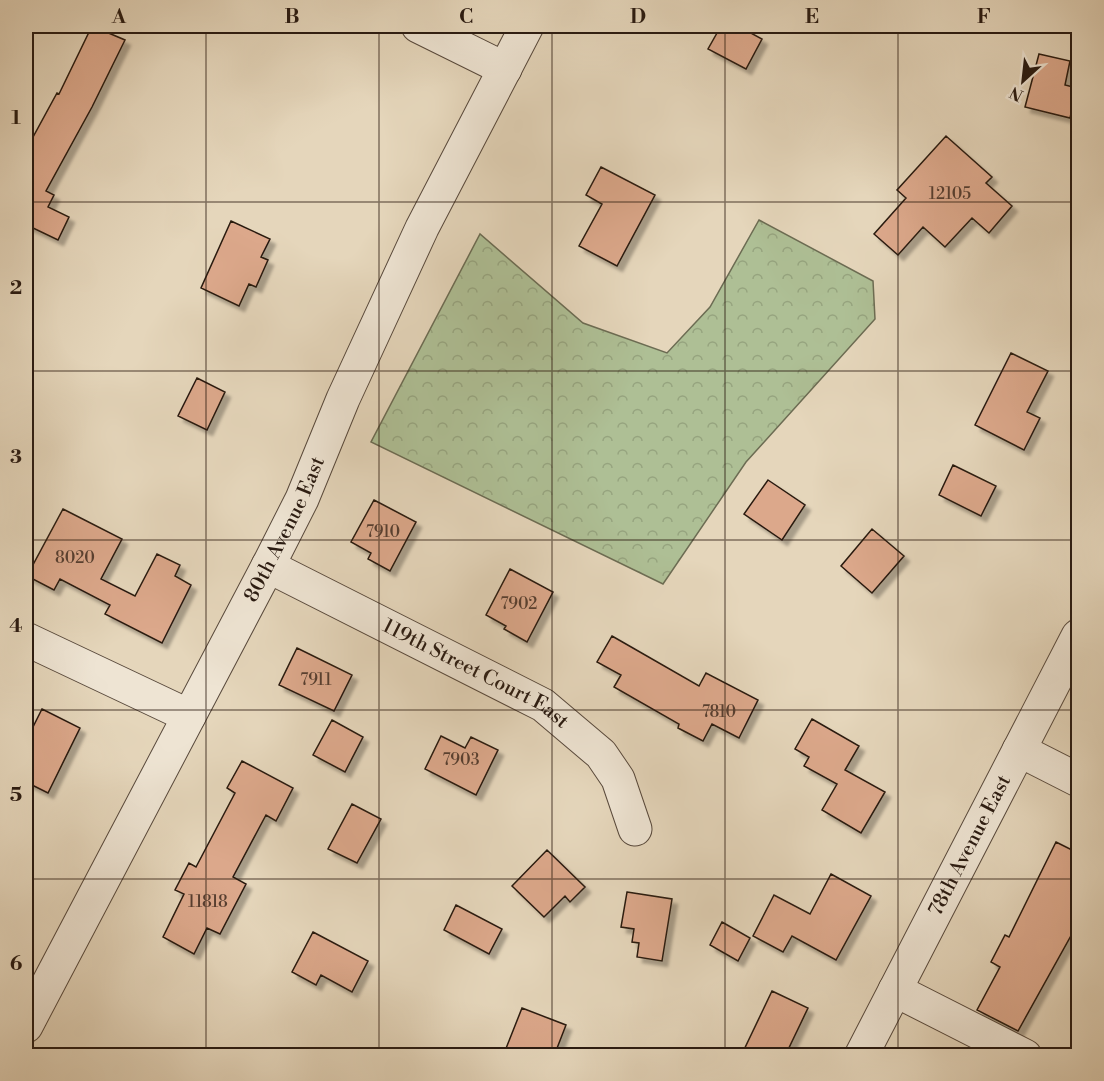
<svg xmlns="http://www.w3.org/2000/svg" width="1104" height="1081" viewBox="0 0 1104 1081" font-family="'Libre Bodoni',serif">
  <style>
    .forest { fill: url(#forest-crowns); stroke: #6c6c53; stroke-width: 1.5 }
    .building { fill: #dca88b; stroke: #291a11; stroke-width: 1.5; filter: url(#shadow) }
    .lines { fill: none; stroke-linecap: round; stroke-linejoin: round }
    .minor-casing { stroke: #58493c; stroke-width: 35 }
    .minor { stroke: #eee4d3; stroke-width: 33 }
    .grid { fill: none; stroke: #291a11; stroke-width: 1.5; stroke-opacity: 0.55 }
    .labels { text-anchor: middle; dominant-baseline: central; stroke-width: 4.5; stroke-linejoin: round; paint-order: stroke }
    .number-label { font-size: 16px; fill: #563e30 }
    .street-label { font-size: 20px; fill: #291a11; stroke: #eee4d3 }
    .neatline { fill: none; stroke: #291a11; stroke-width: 2 }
    .grid-label { font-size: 20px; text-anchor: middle; font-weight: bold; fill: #291a11 }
  </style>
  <defs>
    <pattern id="forest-crowns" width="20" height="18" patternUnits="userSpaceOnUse" patternTransform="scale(1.5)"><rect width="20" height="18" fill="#aebf95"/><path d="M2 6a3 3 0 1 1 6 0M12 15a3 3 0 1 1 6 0" fill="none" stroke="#96a47f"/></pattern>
    <filter id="shadow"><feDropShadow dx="5.5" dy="5.5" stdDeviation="1.5" flood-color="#0004"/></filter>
  </defs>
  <rect width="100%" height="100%" fill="#e5d6bb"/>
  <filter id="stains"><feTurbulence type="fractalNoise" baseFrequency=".00333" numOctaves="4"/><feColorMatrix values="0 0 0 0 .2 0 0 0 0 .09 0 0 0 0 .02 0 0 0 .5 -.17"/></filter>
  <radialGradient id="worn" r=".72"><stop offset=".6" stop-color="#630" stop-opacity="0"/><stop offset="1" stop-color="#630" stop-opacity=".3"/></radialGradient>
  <path class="forest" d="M 759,220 L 873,281 L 875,319 L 746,462 L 663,584 L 371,442 L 480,234 L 583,323 L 667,353 L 710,307 Z"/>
  <path class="building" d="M 92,26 L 125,40 L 92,107 L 46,191 L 54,195 L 48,207 L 69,217 L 58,240 L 27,225 L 26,228 L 26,150 L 57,93 L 59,94 Z
    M 721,26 L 738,26 L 762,39 L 746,69 L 708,49 Z
    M 1039,54 L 1070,61 L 1065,85 L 1077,88 L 1070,118 L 1025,107 Z
    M 946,136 L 992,177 L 986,183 L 1012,206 L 989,233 L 972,218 L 945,247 L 923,227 L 898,255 L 874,234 L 906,198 L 897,190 Z
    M 601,167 L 655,195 L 617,266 L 579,246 L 602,204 L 586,195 Z
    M 231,221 L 270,239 L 261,257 L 268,260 L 256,287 L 249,284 L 239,306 L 201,288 Z
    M 1011,353 L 1048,371 L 1027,412 L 1040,418 L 1024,450 L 975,425 Z
    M 197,378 L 225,392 L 207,430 L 178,416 Z
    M 953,465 L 996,486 L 981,516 L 939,495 Z
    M 768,480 L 805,505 L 782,540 L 744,514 Z
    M 374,500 L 416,522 L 390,571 L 368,559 L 371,553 L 351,542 Z
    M 63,509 L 122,539 L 101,579 L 135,596 L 157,554 L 180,565 L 175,576 L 191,585 L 162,643 L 105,614 L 110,605 L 60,579 L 54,590 L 27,576 Z
    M 872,529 L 904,556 L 872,593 L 841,566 Z
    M 510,569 L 553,592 L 527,642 L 504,629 L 506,626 L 486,615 Z
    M 612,636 L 699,686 L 706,673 L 758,700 L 739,738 L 712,724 L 703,741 L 678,728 L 679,724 L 614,687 L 621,675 L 597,662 Z
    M 297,648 L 352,675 L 334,711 L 279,685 Z
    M 42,709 L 80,728 L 48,793 L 26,782 L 26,741 Z
    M 812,719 L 859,746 L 845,770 L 885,792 L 861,833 L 822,810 L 837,784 L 804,766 L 809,757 L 795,749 Z
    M 332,720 L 363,737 L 345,772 L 313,755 Z
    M 441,736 L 465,748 L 471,737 L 498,750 L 476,795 L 425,769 Z
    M 242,761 L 293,788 L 276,821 L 266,815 L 233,877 L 246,884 L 220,934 L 207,928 L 194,954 L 163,937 L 184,894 L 175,890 L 189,863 L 196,867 L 235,793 L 227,788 Z
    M 352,804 L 381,819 L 357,863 L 328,849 Z
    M 1056,842 L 1078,853 L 1078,923 L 1018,1031 L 977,1010 L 1000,967 L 991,962 L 1005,935 L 1009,937 Z
    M 547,850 L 585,887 L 570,902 L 565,896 L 544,917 L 512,886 Z
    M 831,874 L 871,896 L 836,960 L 792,936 L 783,952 L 753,936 L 774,895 L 810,914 Z
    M 627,892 L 672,899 L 662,961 L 637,957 L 639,943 L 632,942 L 634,929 L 621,927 Z
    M 456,905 L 502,929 L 489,954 L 444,930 Z
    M 722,922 L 750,938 L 738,961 L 710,945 Z
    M 313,932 L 368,961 L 352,992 L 321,975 L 316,985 L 292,972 Z
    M 772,991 L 808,1008 L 785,1056 L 741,1056 Z
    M 522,1008 L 566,1025 L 554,1056 L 503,1056 Z"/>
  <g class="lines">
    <defs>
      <g id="minor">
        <path d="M 418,26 L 505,69"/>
        <path id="s1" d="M 268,566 L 543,705 L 601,754 L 618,779 L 635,829"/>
        <path d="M 26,639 L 189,716"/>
        <path d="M 1019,750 L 1078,780"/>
        <path d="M 895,990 L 1025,1056"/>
        <path id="s2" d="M 26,1026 L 268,566 L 302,499 L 343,399 L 422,228 L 527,26"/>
        <path id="s3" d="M 861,1056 L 1078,636"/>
      </g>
    </defs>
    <use href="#minor" class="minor-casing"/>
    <use href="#minor" class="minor"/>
  </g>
  <path class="grid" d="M 206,26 L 206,1056M 379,26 L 379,1056M 552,26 L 552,1056M 725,26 L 725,1056M 898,26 L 898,1056M 26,202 L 1078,202M 26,371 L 1078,371M 26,540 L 1078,540M 26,710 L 1078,710M 26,879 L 1078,879"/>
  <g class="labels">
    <g class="number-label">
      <text x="950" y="194">12105</text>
      <text x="383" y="532">7910</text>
      <text x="75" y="558">8020</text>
      <text x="519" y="604">7902</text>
      <text x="316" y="680">7911</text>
      <text x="719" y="712">7810</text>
      <text x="461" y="760">7903</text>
      <text x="208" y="902">11818</text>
    </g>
    <g class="street-label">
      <text stroke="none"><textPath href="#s2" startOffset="560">80th Avenue East</textPath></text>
      <text stroke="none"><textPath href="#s1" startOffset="234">119th Street Court East</textPath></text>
      <text stroke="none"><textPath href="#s3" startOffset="237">78th Avenue East</textPath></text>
    </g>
  </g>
  <rect width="1104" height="1081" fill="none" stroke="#e5d6bb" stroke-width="66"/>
  <g transform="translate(1023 81) rotate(207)" stroke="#eee4d3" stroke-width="4.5" paint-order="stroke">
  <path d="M0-4.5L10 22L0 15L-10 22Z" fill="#291a11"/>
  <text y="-9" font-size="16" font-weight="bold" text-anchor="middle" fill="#291a11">N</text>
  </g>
  <rect x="33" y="33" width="1038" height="1015" class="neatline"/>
  <g class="grid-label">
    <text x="119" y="23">A</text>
    <text x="292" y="23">B</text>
    <text x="466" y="23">C</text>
    <text x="638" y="23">D</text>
    <text x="812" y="23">E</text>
    <text x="984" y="23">F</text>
    <text x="16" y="124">1</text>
    <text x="16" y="294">2</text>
    <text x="16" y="463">3</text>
    <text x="16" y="632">4</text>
    <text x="16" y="801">5</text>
    <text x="16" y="970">6</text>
  </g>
  <rect width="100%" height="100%" filter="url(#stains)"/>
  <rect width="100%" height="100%" fill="url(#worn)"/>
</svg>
